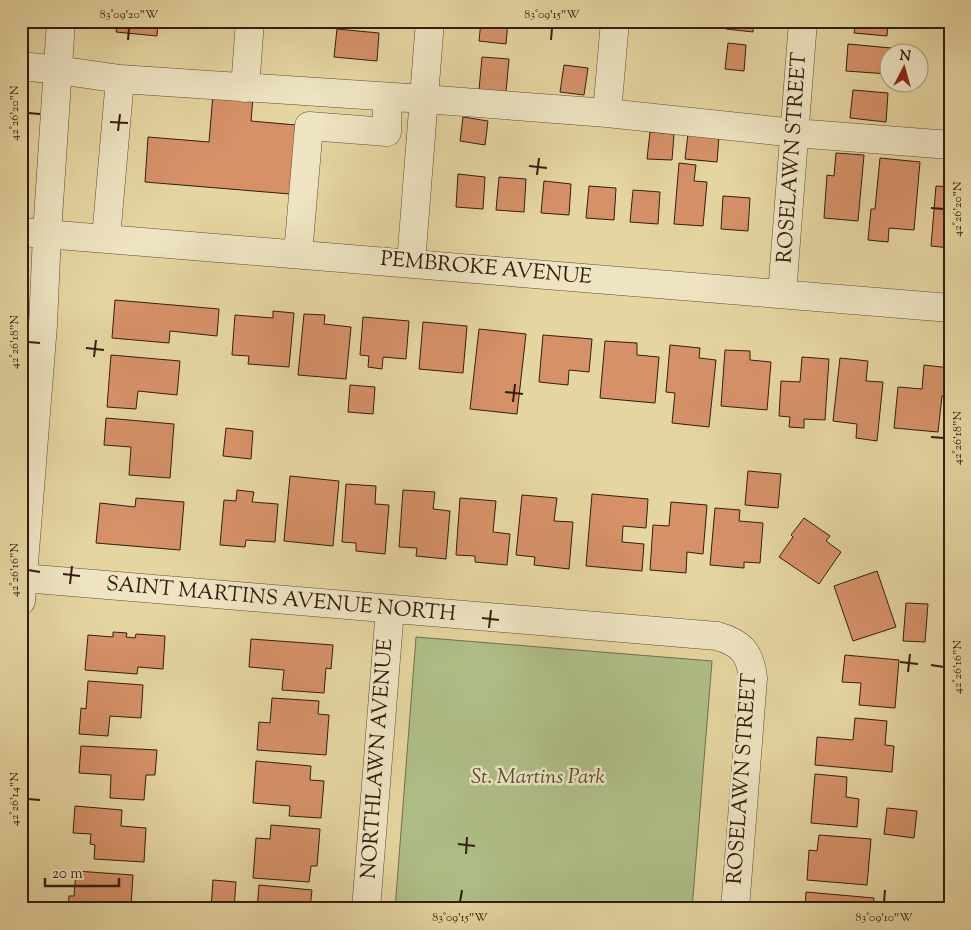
<svg xmlns="http://www.w3.org/2000/svg" width="971" height="930" viewBox="0 0 971 930" font-family="'Sorts Mill Goudy',serif">
  <style>
    .green { fill: #afbe88; stroke: #716e4c }
    .building { fill: #d69169; stroke: #331d10 }
    .lines { fill: none; stroke-linecap: round; stroke-linejoin: round }
    .minor-casing { stroke: #604b34; stroke-width: 29 }
    .minor { stroke: #eee4c2; stroke-width: 28 }
    .ticks { fill: none; stroke: #331d10; stroke-width: 2 }
    .labels { text-anchor: middle; dominant-baseline: central; stroke-width: 5; stroke-linejoin: round; paint-order: stroke }
    .street-label { font-size: 21px; fill: #331d10; stroke: #eee4c2 }
    .park-label { font-size: 21px; font-style: italic; fill: #584d34; stroke: #eee4c2 }
    .neatline { fill: none; stroke: #331d10; stroke-width: 2 }
    .ticks-label { font-size: 12px; text-anchor: middle; fill: #331d10 }
  </style>
  <rect width="100%" height="100%" fill="#e5d5a1"/>
  <filter id="stains"><feTurbulence type="fractalNoise" baseFrequency=".004" numOctaves="4"/><feColorMatrix values="0 0 0 0 .2 0 0 0 0 .09 0 0 0 0 .02 0 0 0 .5 -.17"/></filter>
  <radialGradient id="worn" r=".72"><stop offset=".6" stop-color="#630" stop-opacity="0"/><stop offset="1" stop-color="#630" stop-opacity=".3"/></radialGradient>
  <path class="green" d="M 416,637 L 712,661 L 692,909 L 395,909 Z"/>
  <path class="building" d="M 118,21 L 158,21 L 157,36 L 116,32 Z
    M 481,21 L 508,21 L 506,44 L 479,41 Z
    M 726,21 L 754,21 L 753,32 L 726,29 Z
    M 856,21 L 888,21 L 887,36 L 854,33 Z
    M 337,29 L 379,33 L 377,61 L 334,57 Z
    M 728,43 L 746,45 L 744,71 L 725,69 Z
    M 848,44 L 891,48 L 890,52 L 888,52 L 888,74 L 846,71 Z
    M 482,57 L 509,59 L 506,92 L 479,90 Z
    M 564,65 L 588,68 L 584,95 L 560,92 Z
    M 853,90 L 888,93 L 886,122 L 850,118 Z
    M 213,94 L 253,97 L 251,121 L 296,125 L 290,194 L 145,182 L 148,137 L 209,142 Z
    M 463,117 L 488,121 L 485,145 L 460,141 Z
    M 650,132 L 674,134 L 672,160 L 647,159 Z
    M 688,134 L 719,137 L 717,162 L 685,159 Z
    M 836,153 L 864,155 L 858,221 L 824,218 L 827,175 L 834,176 Z
    M 880,158 L 920,162 L 914,230 L 889,228 L 888,242 L 868,240 L 871,209 L 875,209 Z
    M 679,163 L 696,165 L 694,181 L 707,182 L 703,226 L 674,224 Z
    M 458,174 L 485,177 L 483,209 L 456,207 Z
    M 499,177 L 526,179 L 524,212 L 496,210 Z
    M 544,181 L 571,184 L 569,215 L 541,213 Z
    M 589,186 L 616,188 L 614,220 L 586,218 Z
    M 936,186 L 950,187 L 950,248 L 931,246 Z
    M 633,190 L 660,192 L 658,224 L 630,222 Z
    M 723,196 L 750,198 L 748,231 L 721,229 Z
    M 115,300 L 219,309 L 217,336 L 170,331 L 169,343 L 112,338 Z
    M 273,311 L 294,313 L 289,367 L 248,364 L 249,356 L 232,355 L 235,315 L 273,318 Z
    M 304,314 L 325,315 L 324,324 L 351,327 L 346,379 L 298,375 Z
    M 363,317 L 409,321 L 406,359 L 383,357 L 382,369 L 368,367 L 369,356 L 360,355 Z
    M 423,322 L 467,326 L 463,373 L 419,369 Z
    M 479,329 L 526,334 L 517,414 L 470,409 Z
    M 543,335 L 592,339 L 589,372 L 569,370 L 568,385 L 539,382 Z
    M 605,341 L 637,343 L 637,355 L 659,357 L 655,403 L 600,398 Z
    M 670,345 L 700,348 L 699,358 L 716,360 L 709,427 L 672,423 L 675,393 L 666,392 Z
    M 725,350 L 750,351 L 750,360 L 771,362 L 767,410 L 721,406 Z
    M 111,355 L 180,361 L 177,395 L 138,391 L 136,409 L 107,407 Z
    M 802,357 L 829,359 L 825,420 L 804,419 L 804,428 L 789,427 L 790,417 L 779,416 L 781,381 L 800,382 Z
    M 840,358 L 868,361 L 866,381 L 883,382 L 877,441 L 856,438 L 857,424 L 833,421 Z
    M 924,365 L 950,368 L 948,397 L 942,396 L 938,432 L 894,428 L 898,387 L 922,389 Z
    M 350,385 L 375,387 L 373,414 L 348,412 Z
    M 106,418 L 174,424 L 170,478 L 129,475 L 131,447 L 104,445 Z
    M 226,428 L 253,431 L 251,459 L 223,456 Z
    M 748,471 L 781,474 L 778,508 L 745,505 Z
    M 290,476 L 339,481 L 333,546 L 284,541 Z
    M 346,484 L 376,486 L 375,504 L 389,505 L 385,554 L 356,551 L 356,543 L 342,542 Z
    M 237,490 L 254,492 L 252,502 L 278,504 L 275,542 L 246,540 L 245,547 L 220,545 L 224,500 L 236,501 Z
    M 403,490 L 435,492 L 433,509 L 450,511 L 446,559 L 416,556 L 417,548 L 399,547 Z
    M 592,494 L 648,499 L 646,528 L 623,526 L 622,542 L 644,544 L 642,571 L 586,566 Z
    M 522,495 L 557,498 L 554,521 L 573,522 L 569,569 L 534,565 L 535,557 L 516,555 Z
    M 136,498 L 184,502 L 180,550 L 96,543 L 100,503 L 135,507 Z
    M 460,498 L 496,501 L 493,532 L 510,534 L 507,565 L 475,562 L 475,556 L 456,555 Z
    M 671,502 L 707,505 L 703,554 L 687,552 L 686,573 L 650,570 L 653,525 L 669,526 Z
    M 715,508 L 740,510 L 739,521 L 763,523 L 760,563 L 744,562 L 744,568 L 710,565 Z
    M 804,518 L 830,536 L 826,541 L 841,552 L 819,584 L 779,557 L 793,537 L 791,535 Z
    M 877,571 L 896,627 L 853,641 L 834,586 Z
    M 906,603 L 928,604 L 925,642 L 903,641 Z
    M 113,632 L 127,633 L 126,637 L 135,638 L 136,634 L 165,636 L 163,669 L 138,667 L 137,674 L 85,670 L 88,635 L 113,637 Z
    M 251,639 L 333,645 L 331,669 L 326,668 L 324,693 L 282,690 L 284,670 L 249,667 Z
    M 845,655 L 899,660 L 895,708 L 859,705 L 861,683 L 842,682 Z
    M 88,681 L 143,685 L 141,718 L 110,716 L 108,736 L 79,734 L 81,708 L 86,709 Z
    M 272,698 L 319,701 L 318,714 L 329,715 L 326,755 L 257,750 L 259,722 L 270,723 Z
    M 855,718 L 887,721 L 885,745 L 894,746 L 892,772 L 815,765 L 817,737 L 853,740 Z
    M 81,746 L 157,750 L 155,775 L 146,775 L 144,800 L 110,798 L 111,775 L 79,773 Z
    M 256,761 L 311,766 L 310,780 L 324,781 L 321,818 L 289,816 L 290,806 L 253,803 Z
    M 815,774 L 847,777 L 846,797 L 859,799 L 857,827 L 811,823 Z
    M 75,806 L 122,810 L 121,826 L 146,828 L 144,862 L 94,859 L 95,845 L 90,844 L 91,834 L 73,833 Z
    M 887,808 L 917,811 L 914,838 L 884,834 Z
    M 271,825 L 320,829 L 317,866 L 311,866 L 309,882 L 253,878 L 256,838 L 270,839 Z
    M 819,835 L 871,839 L 867,885 L 807,880 L 809,850 L 817,851 Z
    M 76,871 L 133,875 L 131,906 L 98,903 L 98,909 L 68,909 L 69,896 L 74,896 Z
    M 213,880 L 236,882 L 234,909 L 211,909 Z
    M 259,885 L 312,890 L 310,909 L 257,909 Z
    M 806,892 L 874,898 L 873,909 L 805,909 Z"/>
  <g class="lines">
    <defs>
      <path id="minor" d="M 21,66 L 58,70 L 120,79 L 424,99 L 607,113 L 795,133 L 950,145
        M 245,88 L 250,21
        M 607,113 L 615,21
        M 21,232 L 950,308
        M 106,238 L 120,79
        M 298,254 L 309,126 L 387,132 L 387,97
        M 411,263 L 430,21
        M 782,294 L 803,21
        M 23,578 L 717,636 C 741,643 750,652 753,678 L 735,909
        M 21,601 L 43,325 L 47,234 L 61,21
        M 366,909 L 390,609"/>
    </defs>
    <use href="#minor" class="minor-casing"/>
    <use href="#minor" class="minor"/>
  </g>
  <path class="ticks" d="M 128,40 L 129,28M 551,40 L 552,28M 28,113 L 40,114M 110,122 L 128,123M 118,131 L 120,114M 529,166 L 547,168M 537,175 L 539,158M 931,208 L 944,209M 28,342 L 40,343M 86,348 L 104,350M 94,357 L 96,340M 505,392 L 523,394M 513,402 L 515,384M 931,437 L 944,438M 28,570 L 40,572M 63,574 L 80,576M 70,584 L 72,566M 482,618 L 499,620M 489,628 L 491,610M 900,662 L 918,664M 931,665 L 944,667M 908,672 L 910,654M 28,799 L 40,800M 458,844 L 475,846M 466,854 L 467,837M 460,902 L 462,890M 884,902 L 885,890"/>
  <g class="labels">
    <g class="street-label">
      <text transform="translate(793 158) rotate(-86)">ROSELAWN STREET</text>
      <text transform="translate(486 269) rotate(5)">PEMBROKE AVENUE</text>
      <text transform="translate(281 600) rotate(5)">SAINT MARTINS AVENUE NORTH</text>
      <text transform="translate(378 759) rotate(-86)">NORTHLAWN AVENUE</text>
      <text transform="translate(743 779) rotate(-86)">ROSELAWN STREET</text>
    </g>
    <g class="park-label">
      <text x="538" y="778">St. Martins Park</text>
    </g>
  </g>
  <rect width="971" height="930" fill="none" stroke="#e5d5a1" stroke-width="55"/>
  <g transform="translate(904 68) rotate(6)"><circle r="24" fill="#eee4c2" stroke="#a3947b"/>
  <path d="M0-4L9 19L0 12L-9 19Z" fill="#8f2418"/>
  <text y="-8" font-size="14" font-weight="bold" text-anchor="middle" fill="#331d10">N</text>
  </g>
  <path d="M45 878v8h74v-8" fill="none" stroke="#331d10" stroke-width="2.5"/>
  <text x="52" y="878" font-size="15" fill="#331d10" stroke="#eee4c2" stroke-width="4" paint-order="stroke">20 m</text>
  <rect x="28" y="28" width="916" height="874" class="neatline"/>
  <g class="ticks-label">
    <text x="129" y="18">83°09'20"W</text>
    <text x="552" y="18">83°09'15"W</text>
    <text transform="translate(14 113) rotate(-90)" y="4">42°26'20"N</text>
    <text transform="translate(957 209) rotate(-90)" y="4">42°26'20"N</text>
    <text transform="translate(14 342) rotate(-90)" y="4">42°26'18"N</text>
    <text transform="translate(957 438) rotate(-90)" y="4">42°26'18"N</text>
    <text transform="translate(14 570) rotate(-90)" y="4">42°26'16"N</text>
    <text transform="translate(957 667) rotate(-90)" y="4">42°26'16"N</text>
    <text transform="translate(14 799) rotate(-90)" y="4">42°26'14"N</text>
    <text x="460" y="921">83°09'15"W</text>
    <text x="884" y="921">83°09'10"W</text>
  </g>
  <rect width="100%" height="100%" filter="url(#stains)"/>
  <rect width="100%" height="100%" fill="url(#worn)"/>
</svg>
